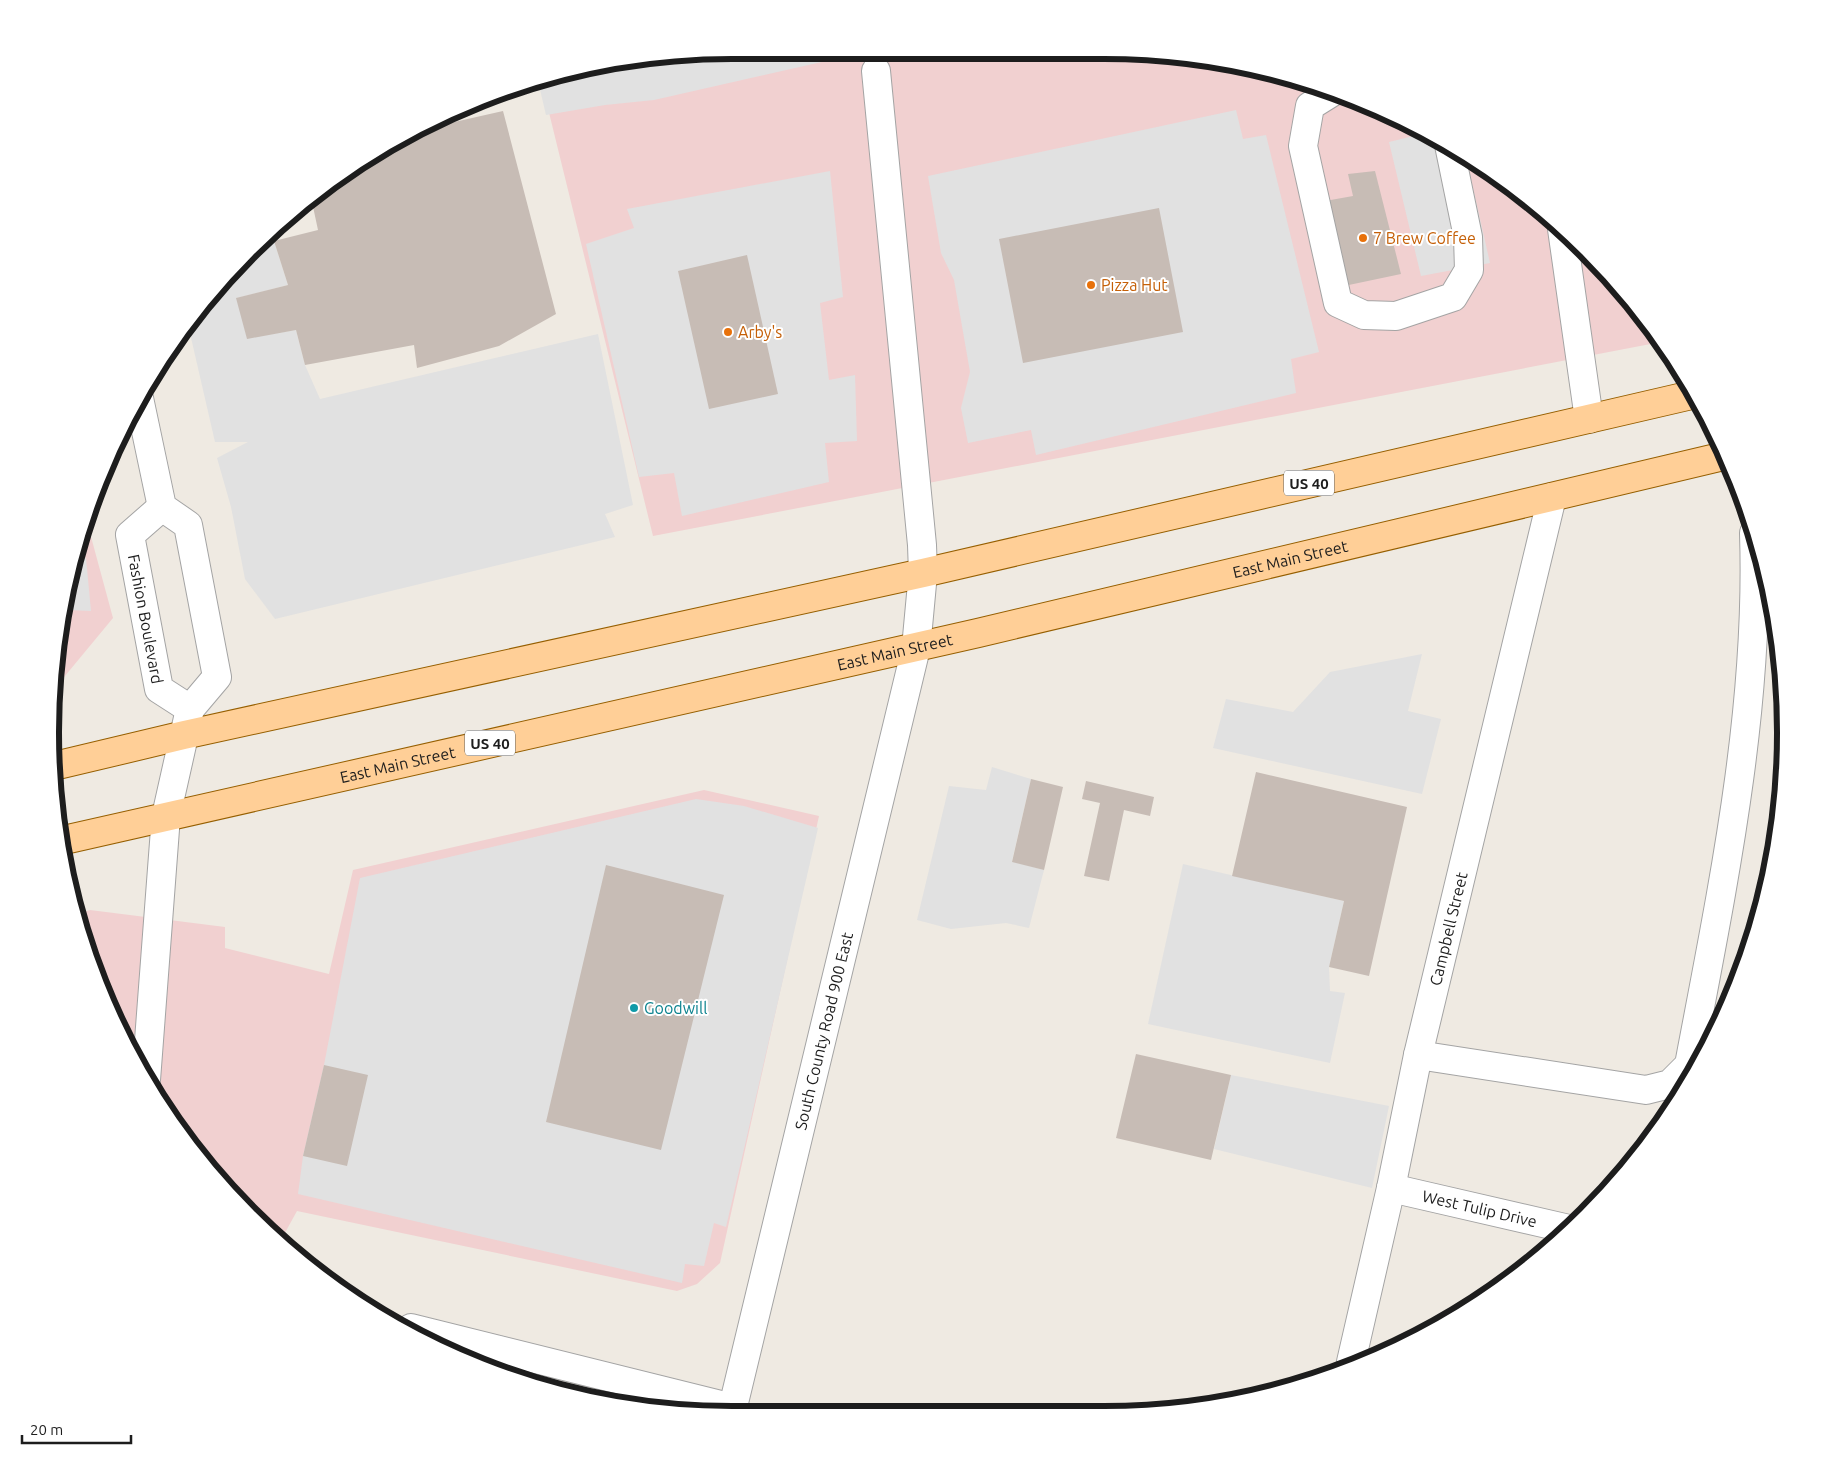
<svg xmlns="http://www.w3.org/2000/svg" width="1836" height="1465" viewBox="0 0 1836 1465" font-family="Ubuntu,sans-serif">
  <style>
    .commercial { fill: #f1d0d0 }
    .parking { fill: #e1e1e1 }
    .building { fill: #c7bcb5 }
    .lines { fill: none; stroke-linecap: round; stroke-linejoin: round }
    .minor-casing { stroke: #a4a4a4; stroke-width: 30 }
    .major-casing { stroke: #965f00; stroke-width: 30 }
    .minor { stroke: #fff; stroke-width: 28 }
    .major { stroke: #ffcf97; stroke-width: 28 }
    .food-dot { fill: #e8710a; stroke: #fff; stroke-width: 2 }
    .culture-dot { fill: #0f9aa8; stroke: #fff; stroke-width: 2 }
    .labels { text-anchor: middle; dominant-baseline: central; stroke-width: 4; stroke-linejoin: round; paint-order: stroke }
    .shield { fill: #fff; stroke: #616161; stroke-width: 1 }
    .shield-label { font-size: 15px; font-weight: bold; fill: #1d1d1d }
    .food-label { font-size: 16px; fill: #c56008; stroke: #fff; text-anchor: start }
    .street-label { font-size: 16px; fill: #1d1d1d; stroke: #fff }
    .culture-label { font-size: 16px; fill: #0d838f; stroke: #fff; text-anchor: start }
    .rim { fill: none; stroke: #1d1d1d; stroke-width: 6 }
  </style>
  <rect width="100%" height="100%" fill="#efeae2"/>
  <path class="commercial" d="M 733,50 L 1148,51 L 1323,86 L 1444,141 L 1553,219 L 1645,317 L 1661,342 L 653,536 L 541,80 L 556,73 Z
    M 87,522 L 113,618 L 60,682 L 57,683 L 73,556 Z
    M 704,790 L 819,816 L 720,1263 L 697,1284 L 677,1291 L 297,1211 L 281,1240 L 219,1182 L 141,1073 L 76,915 L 90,910 L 225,927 L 225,948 L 329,974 L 353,870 Z"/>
  <path class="parking" d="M 732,50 L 875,50 L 654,100 L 605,105 L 546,115 L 538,81 L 556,73 Z
    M 1236,110 L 1243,139 L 1266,135 L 1319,352 L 1291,359 L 1296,393 L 1036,455 L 1031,430 L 968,443 L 961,408 L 970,372 L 954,280 L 941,253 L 928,176 Z
    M 1426,133 L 1444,141 L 1466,157 L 1490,263 L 1421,276 L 1389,142 Z
    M 830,171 L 843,297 L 820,303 L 829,380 L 855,375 L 857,441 L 825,443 L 829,482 L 682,516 L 674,473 L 639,477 L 586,244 L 634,228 L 627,209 Z
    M 274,241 L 288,285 L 237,298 L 247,338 L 296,330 L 305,365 L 320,399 L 598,334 L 633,505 L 605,514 L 615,537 L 275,619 L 245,579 L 231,507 L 217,458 L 248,442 L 215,442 L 189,329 L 250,250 L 255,246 Z
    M 86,558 L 91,611 L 68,610 L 66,614 L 73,560 Z
    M 1422,654 L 1408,711 L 1441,719 L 1422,794 L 1213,748 L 1226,699 L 1293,712 L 1330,672 Z
    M 992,767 L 1031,779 L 1012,861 L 1044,870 L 1029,928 L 1006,923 L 951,929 L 917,920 L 949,786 L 986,790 Z
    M 696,799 L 744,806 L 818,828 L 726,1227 L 714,1223 L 704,1266 L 685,1264 L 682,1283 L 298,1194 L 303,1156 L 324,1065 L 360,878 Z
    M 1183,864 L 1344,901 L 1329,967 L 1330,991 L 1345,993 L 1330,1063 L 1148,1024 Z
    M 1231,1075 L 1389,1106 L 1372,1188 L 1214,1149 Z"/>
  <path class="building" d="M 503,111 L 556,314 L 499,346 L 417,368 L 414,345 L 305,365 L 296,330 L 247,339 L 236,298 L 288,285 L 274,241 L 318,230 L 312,202 L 392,141 L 419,130 Z
    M 1375,171 L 1401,274 L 1344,286 L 1325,201 L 1353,196 L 1348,174 Z
    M 1159,208 L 1183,332 L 1023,363 L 999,239 Z
    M 747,255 L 778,394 L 709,409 L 678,271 Z
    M 1256,772 L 1407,807 L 1369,976 L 1329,967 L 1344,901 L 1232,876 Z
    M 1031,779 L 1063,787 L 1044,870 L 1012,862 Z
    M 1086,781 L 1154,797 L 1150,816 L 1124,810 L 1109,881 L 1084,876 L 1100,803 L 1082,799 Z
    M 606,865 L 724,895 L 661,1150 L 546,1122 Z
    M 1136,1054 L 1231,1075 L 1211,1160 L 1116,1138 Z
    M 324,1065 L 368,1075 L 347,1166 L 303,1156 Z"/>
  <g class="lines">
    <defs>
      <g id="minor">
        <path d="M 1334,91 L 1310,106 L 1303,146 L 1338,303 L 1364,315 L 1396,316 L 1453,297 L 1469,270 L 1468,237 L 1449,145"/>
        <path d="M 1562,229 L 1589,419"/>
        <path d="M 139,398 L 162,507 L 188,525 L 217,677 L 190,709 L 166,816 L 146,1080"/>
        <path id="s1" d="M 162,507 L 130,535 L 159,689 L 190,709"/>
        <path d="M 1418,1055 L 1646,1090 L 1670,1084 L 1689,1065 C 1722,890 1760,712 1754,533"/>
        <path id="s2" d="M 1391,1188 L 1569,1229"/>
        <path d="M 411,1328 L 733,1408"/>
        <path id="s3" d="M 1351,1362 L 1391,1188 L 1418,1055 L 1552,497"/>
        <path id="s4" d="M 731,1415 L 916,648 L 923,573 L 922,545 L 876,71"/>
      </g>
      <g id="major">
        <path d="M 54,766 L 184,735 L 923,573 L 1696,394"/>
        <path id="s5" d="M 64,840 L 978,633 L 1724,456"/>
      </g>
    </defs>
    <use href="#minor" class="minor-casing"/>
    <use href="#major" class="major-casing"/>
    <use href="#minor" class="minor"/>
    <use href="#major" class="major"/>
  </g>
  <g class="food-dot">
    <circle cx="1363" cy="238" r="5"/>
    <circle cx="1091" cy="285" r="5"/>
    <circle cx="728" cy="332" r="5"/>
  </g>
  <circle class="culture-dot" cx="634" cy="1008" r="5"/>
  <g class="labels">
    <g class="shield">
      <rect x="1284" y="470.5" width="50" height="25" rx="4"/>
      <rect x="465" y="730.5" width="50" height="25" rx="4"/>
    </g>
    <g class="shield-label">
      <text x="1309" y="483">US 40</text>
      <text x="490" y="743">US 40</text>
    </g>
    <g class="food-label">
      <text x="1373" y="238">7 Brew Coffee</text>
      <text x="1101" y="285">Pizza Hut</text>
      <text x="738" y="332">Arby's</text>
    </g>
    <g class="street-label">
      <text stroke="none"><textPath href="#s5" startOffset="1258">East Main Street</textPath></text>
      <text stroke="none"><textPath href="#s1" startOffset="128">Fashion Boulevard</textPath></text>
      <text stroke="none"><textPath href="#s5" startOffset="852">East Main Street</textPath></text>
      <text stroke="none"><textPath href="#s5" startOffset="342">East Main Street</textPath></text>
      <text stroke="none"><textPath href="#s3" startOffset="444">Campbell Street</textPath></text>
      <text stroke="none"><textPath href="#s4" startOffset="395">South County Road 900 East</textPath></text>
      <text stroke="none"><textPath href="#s2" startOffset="91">West Tulip Drive</textPath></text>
    </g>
    <g class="culture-label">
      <text x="644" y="1008">Goodwill</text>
    </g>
  </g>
  <path d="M0 0H1836V1465H0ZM732 59H1104A673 673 0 0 1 1777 732V733A673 673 0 0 1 1104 1406H732A673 673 0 0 1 59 733V732A673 673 0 0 1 732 59Z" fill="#fff" fill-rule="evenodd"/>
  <path class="rim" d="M732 59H1104A673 673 0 0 1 1777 732V733A673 673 0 0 1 1104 1406H732A673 673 0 0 1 59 733V732A673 673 0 0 1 732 59Z"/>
  <path d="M22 1435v8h109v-8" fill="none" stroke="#1d1d1d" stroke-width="2.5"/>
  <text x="30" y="1435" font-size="15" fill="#1d1d1d" stroke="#ffffff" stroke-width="4" paint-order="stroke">20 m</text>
</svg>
